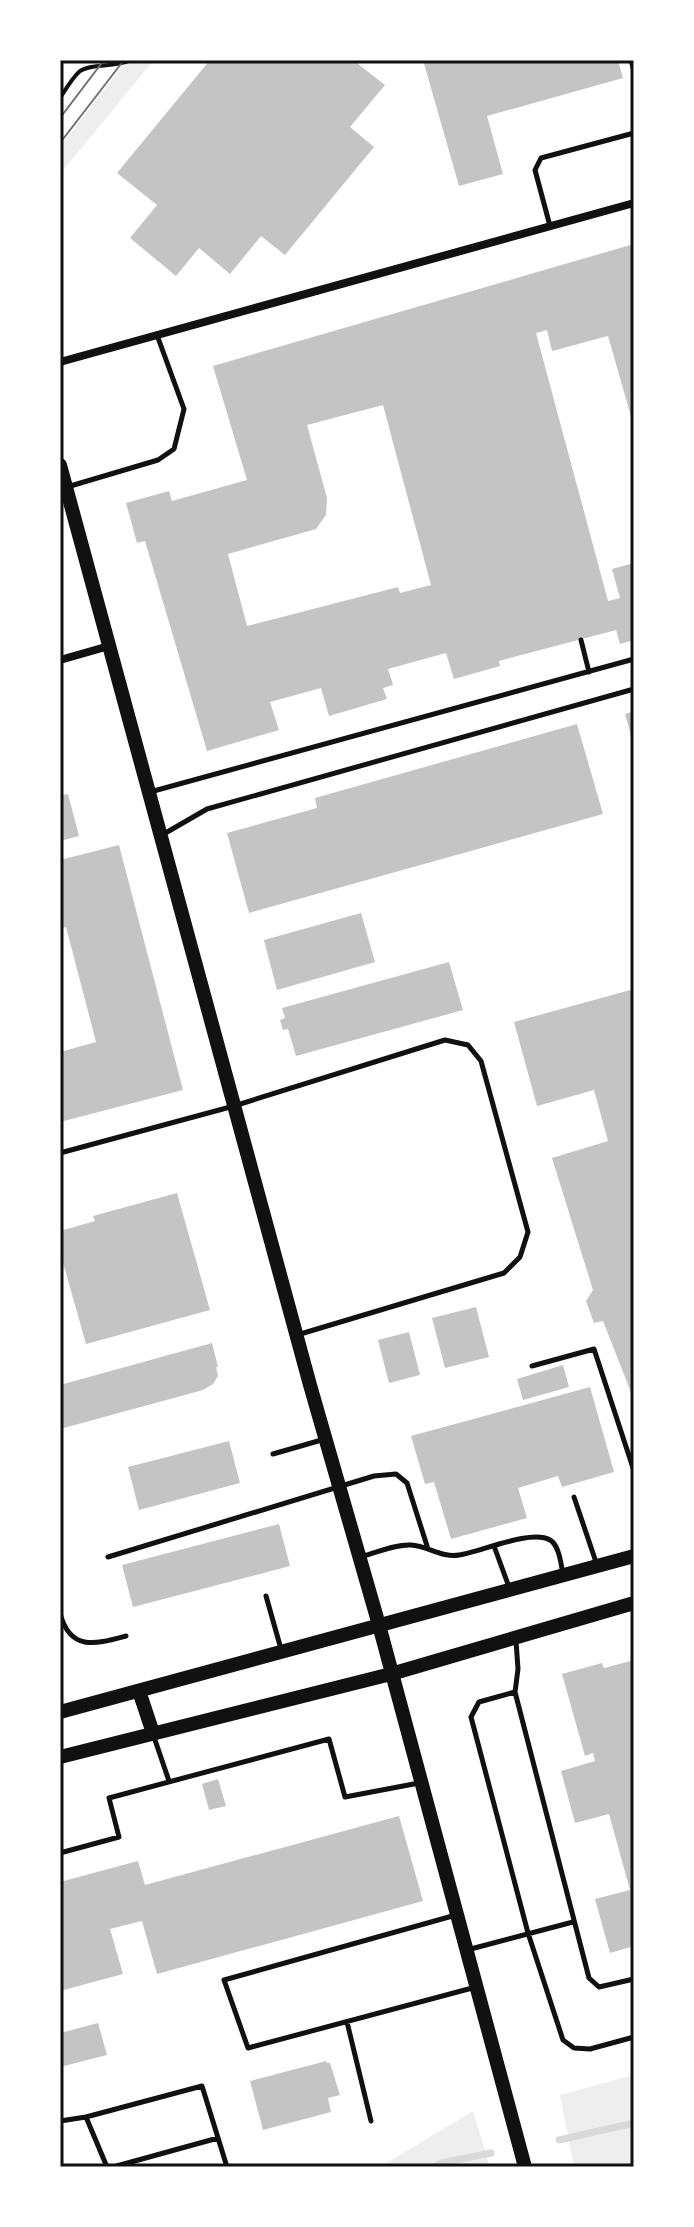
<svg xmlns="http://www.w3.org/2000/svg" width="694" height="2227" viewBox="0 0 694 2227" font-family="'DM Sans',sans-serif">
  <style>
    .green { fill: #eee }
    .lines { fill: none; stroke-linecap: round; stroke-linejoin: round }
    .stream { stroke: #d9d9d9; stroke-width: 7 }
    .building { fill: #c4c4c4; fill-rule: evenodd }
    .path { stroke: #111; stroke-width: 4 }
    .service { stroke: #111; stroke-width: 5 }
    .minor { stroke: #111; stroke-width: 8 }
    .secondary { stroke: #111; stroke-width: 14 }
    .tram { stroke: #707070; stroke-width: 2 }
    .neatline { fill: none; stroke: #111; stroke-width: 3 }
  </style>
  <rect width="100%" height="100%" fill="#fff"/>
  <path class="green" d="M 127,60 L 154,60 L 60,174 L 60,147 Z
    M 634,2075 L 634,2164 L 627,2167 L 574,2167 L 560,2095 Z
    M 473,2111 L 490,2167 L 380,2167 Z"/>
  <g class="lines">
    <path class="stream" d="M 559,2140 L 634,2123
      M 434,2167 L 441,2163 L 491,2153"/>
  </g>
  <path class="building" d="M 210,60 L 361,60 L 358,64 L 385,85 L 350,127 L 374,147 L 285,255 L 261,236 L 230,274 L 199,248 L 176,276 L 130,238 L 157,205 L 117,173 Z
    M 423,60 L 618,60 L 623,78 L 487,116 L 503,174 L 459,186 Z
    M 634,244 L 634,427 L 608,336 L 552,351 L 547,330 L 536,333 L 608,601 L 620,598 L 612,569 L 634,563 L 634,640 L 620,644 L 616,630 L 499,661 L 500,666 L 454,679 L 446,653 L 388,669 L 393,685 L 383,688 L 387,699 L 329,716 L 321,688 L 270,702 L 279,730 L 207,751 L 145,541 L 137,543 L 126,503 L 169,491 L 172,501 L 247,480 L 213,366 ZM 383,405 L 431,585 L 400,593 L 398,587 L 247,626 L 228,554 L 316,529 L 326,515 L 327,498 L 307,425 Z
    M 634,711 L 634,743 L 633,743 L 625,714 Z
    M 577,724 L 603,814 L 249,913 L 227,833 L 317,808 L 315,798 Z
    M 68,794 L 79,836 L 60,841 L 60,796 Z
    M 119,845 L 183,1090 L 60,1122 L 60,1052 L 96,1042 L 66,927 L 60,929 L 60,860 Z
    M 361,913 L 375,962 L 277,990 L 264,940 Z
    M 449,962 L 463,1010 L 296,1056 L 288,1029 L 283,1030 L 280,1020 L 285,1018 L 282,1008 Z
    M 634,989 L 634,1400 L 603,1321 L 594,1323 L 586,1301 L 593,1290 L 552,1158 L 608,1141 L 594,1090 L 537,1106 L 514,1022 Z
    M 177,1193 L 210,1310 L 86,1344 L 60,1252 L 60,1231 L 95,1221 L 93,1216 Z
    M 476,1307 L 489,1357 L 445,1368 L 432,1318 Z
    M 409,1332 L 420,1375 L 389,1383 L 378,1340 Z
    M 212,1343 L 218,1367 L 216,1367 L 218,1376 L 213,1384 L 203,1390 L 60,1429 L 60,1385 Z
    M 563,1365 L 569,1387 L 523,1400 L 517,1379 Z
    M 590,1387 L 614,1472 L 562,1487 L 558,1476 L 518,1488 L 527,1518 L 451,1539 L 434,1482 L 425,1484 L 411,1436 Z
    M 229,1441 L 240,1483 L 139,1510 L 128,1467 Z
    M 279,1524 L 290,1566 L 133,1607 L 122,1565 Z
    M 634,1660 L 634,1946 L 610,1953 L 595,1899 L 630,1890 L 609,1814 L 575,1823 L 561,1771 L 595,1761 L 593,1753 L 585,1756 L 562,1674 L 602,1663 L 604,1668 Z
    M 218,1779 L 226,1806 L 209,1810 L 202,1784 Z
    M 399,1816 L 423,1901 L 157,1974 L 142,1921 L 110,1929 L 123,1974 L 60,1991 L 60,1882 L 138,1861 L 145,1885 Z
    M 98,2023 L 107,2055 L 60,2067 L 60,2033 Z
    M 326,2061 L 327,2063 L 330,2063 L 340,2095 L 328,2098 L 331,2112 L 263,2130 L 250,2081 Z"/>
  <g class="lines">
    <path class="path" d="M 60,98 C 66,89 72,78 80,71 C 92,63 114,68 131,60"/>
    <path class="service" d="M 631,60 L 634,71
      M 550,226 L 535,170 L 541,158 L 634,133
      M 67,487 L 158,460 L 174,449 L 184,409 L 157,335
      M 581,640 L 589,672
      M 150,792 L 634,659
      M 162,835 L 207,809 L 634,689
      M 60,1153 L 234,1106 L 445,1040 L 468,1045 L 481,1061 L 528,1232 L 520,1257 L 504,1273 L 297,1335
      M 532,1366 L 594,1349 L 634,1471
      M 273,1454 L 325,1439
      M 574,1497 L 597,1565
      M 494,1546 L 509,1587
      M 363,1556 C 378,1552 396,1544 411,1545 C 428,1546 442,1558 459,1555 C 480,1552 531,1529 550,1540 C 559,1545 561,1564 563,1574
      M 108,1557 L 374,1476 L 396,1474 L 407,1483 L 428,1549
      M 266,1596 L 281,1649
      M 60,1613 C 70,1652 96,1644 126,1636
      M 515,1692 L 518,1669 L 516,1641
      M 154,1737 L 169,1781
      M 60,1853 L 119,1837 L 109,1798 L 329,1739 L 345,1797 L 419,1783
      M 456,1915 L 224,1980 L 248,2048 L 476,1987
      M 467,1950 L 573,1922
      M 634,1979 L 599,1987 L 589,1978 L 515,1692 L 479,1702 L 471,1717 L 528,1933 L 563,2040 L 574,2048 L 590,2049 L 634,2037
      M 347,2022 L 371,2121
      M 86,2117 L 107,2167
      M 60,2121 L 86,2117 L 202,2086 L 227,2167
      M 113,2167 L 218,2138"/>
    <path class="minor" d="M 60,362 L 634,203
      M 60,660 L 109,646"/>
    <path class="secondary" d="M 60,465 L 310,1385 L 379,1625 L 525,2167
      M 139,1691 L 153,1733
      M 60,1712 L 634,1556
      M 60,1757 L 391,1674 L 634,1603"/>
    <path class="tram" d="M 60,118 L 104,60
      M 60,143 L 124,60"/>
  </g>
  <rect width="694" height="2227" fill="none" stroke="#ffffff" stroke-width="124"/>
  <rect x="62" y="62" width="570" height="2103" class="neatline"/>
</svg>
